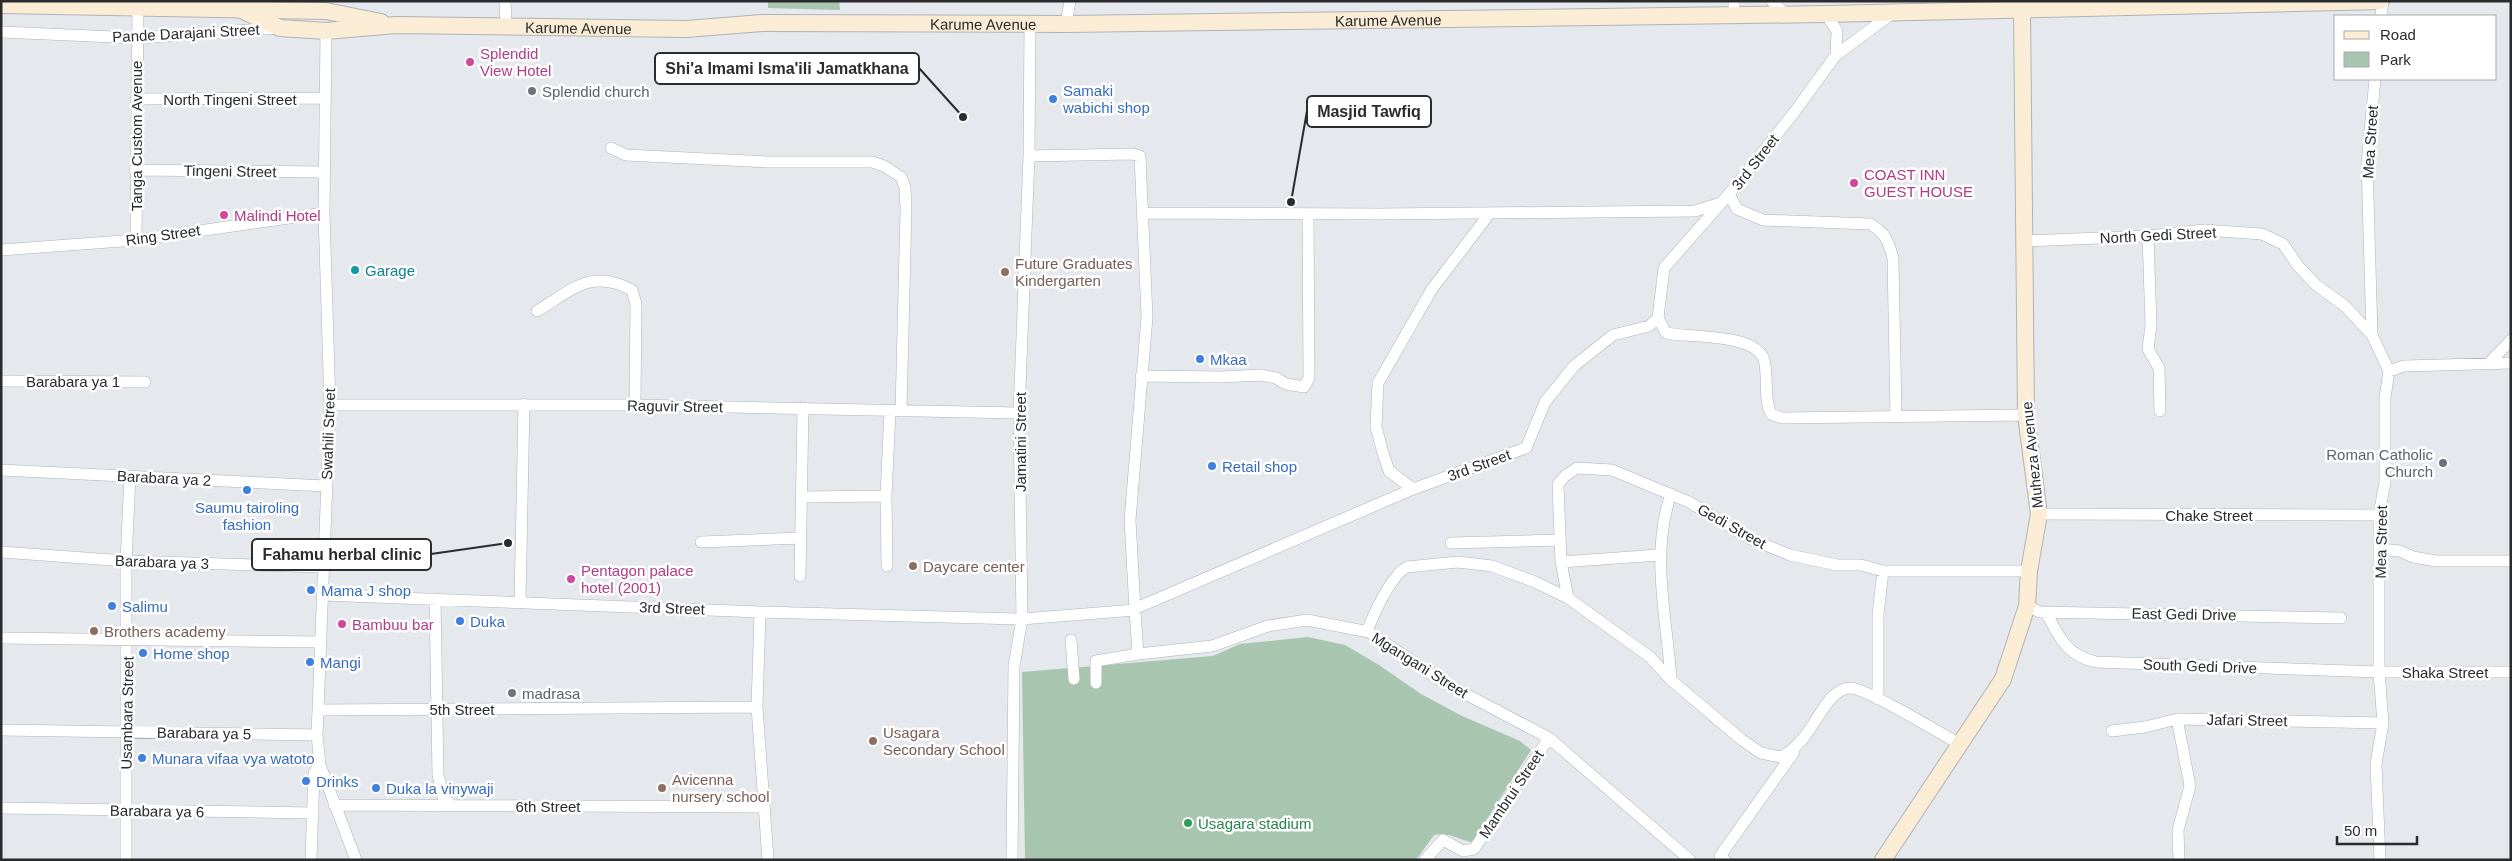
<svg xmlns="http://www.w3.org/2000/svg" width="2512" height="861" viewBox="0 0 2512 861" font-family="Arial,sans-serif">
  <style>
    .green { fill: #a8c5b0 }
    .lines { fill: none; stroke-linecap: round; stroke-linejoin: round }
    .street-casing { stroke: #b0b3b6; stroke-width: 12 }
    .secondary-casing { stroke: #b0b3b6; stroke-width: 18 }
    .street { stroke: #fff; stroke-width: 11 }
    .secondary { stroke: #fbedd5; stroke-width: 16 }
    .hotel-dot { fill: #d1479c; stroke: #fff; stroke-width: 2 }
    .worship-dot { fill: #6b7280; stroke: #fff; stroke-width: 2 }
    .shop-dot { fill: #3f7fe0; stroke: #fff; stroke-width: 2 }
    .culture-dot { fill: #0f9aa8; stroke: #fff; stroke-width: 2 }
    .education-dot { fill: #8d6e63; stroke: #fff; stroke-width: 2 }
    .leisure-dot { fill: #2e9e5b; stroke: #fff; stroke-width: 2 }
    .labels { text-anchor: middle; dominant-baseline: central; stroke-width: 5; stroke-linejoin: round; paint-order: stroke }
    .street-label { font-size: 15px; fill: #2a2b2c; stroke: #fff }
    .hotel-label { font-size: 15px; fill: #b23c85; stroke: #fff; text-anchor: start }
    .shop-label { font-size: 15px; fill: #366cbe; stroke: #fff; text-anchor: start }
    .worship-label { font-size: 15px; fill: #5b616d; stroke: #fff; text-anchor: start }
    .education-label { font-size: 15px; fill: #785e54; stroke: #fff; text-anchor: start }
    .culture-label { font-size: 15px; fill: #0d838f; stroke: #fff; text-anchor: start }
    .leisure-label { font-size: 15px; fill: #27864d; stroke: #fff; text-anchor: start }
    .leader { fill: none; stroke: #2a2b2c; stroke-width: 2 }
    .callout-dot { fill: #2a2b2c; stroke: #fff; stroke-width: 2 }
    .callout { fill: #fff; stroke: #2a2b2c; stroke-width: 2 }
    .callout-label { font-size: 16px; text-anchor: middle; font-weight: bold; fill: #2a2b2c }
  </style>
  <rect width="100%" height="100%" fill="#e5e8ec"/>
  <path class="green" d="M 768,1 L 839,1 L 840,10 L 768,8 Z
    M 1308,637 L 1345,645 L 1379,665 L 1421,694 L 1462,716 L 1520,741 L 1531,750 L 1472,842 C 1454,839 1455,833 1434,835 L 1416,860 L 1025,860 L 1022,672 L 1213,656 L 1240,644 Z"/>
  <g class="lines">
    <defs>
      <path id="street" d="M 505,1 L 506,26
        M 1772,1 L 1784,13
        M 1826,14 L 1837,31 L 1836,55
        M 1734,15 L 1734,1
        M 2381,16 L 2383,1
        M 1066,24 L 1070,1
        M 326,31 L 324,213 L 330,405 L 317,735 L 320,765 L 356,860
        M 1,32 L 137,38 L 277,28
        M 2375,79 L 2367,163 L 2372,335 L 2389,371 L 2385,398 L 2385,482 L 2379,515 L 2379,672 L 2383,723 L 2376,764 L 2380,860
        M 136,99 L 324,98
        M 611,148 L 626,155 L 769,162 L 872,162 L 884,166 L 901,177 L 905,187 L 906,210 L 901,411
        M 1029,156 L 1132,154 L 1140,156 L 1147,317 L 1130,520 L 1135,610
        M 135,170 L 324,172
        M 1729,194 L 1737,209 L 1763,220 L 1870,224 C 1886,233 1888,241 1893,258 L 1896,416
        M 1143,213 L 1380,214 L 1695,211 L 1721,203
        M 2148,236 L 2151,325 L 2148,349 L 2159,368 L 2160,411
        M 136,240 L 138,1
        M 2023,241 L 2148,236 L 2204,230 L 2262,234 L 2283,244 L 2299,267 L 2316,285 L 2345,306 L 2372,335
        M 1,250 L 136,240 L 324,213
        M 537,311 C 572,290 591,268 632,290 L 636,304 L 635,405
        M 1658,318 L 1666,333 C 1690,338 1756,333 1764,360 C 1769,378 1763,398 1771,414 L 1782,418 L 2026,415
        M 2489,363 L 2511,340
        M 2389,371 L 2404,366 L 2511,363
        M 1141,376 L 1221,377 L 1261,375 L 1276,378 L 1286,384 L 1304,387 L 1309,378 L 1308,214
        M 1,381 L 145,382
        M 330,405 L 635,405 L 1019,413
        M 1,470 L 326,486
        M 1413,489 L 1389,471 L 1383,453 L 1376,427 L 1378,383 L 1432,289 L 1490,213
        M 1671,494 C 1650,554 1667,618 1671,680
        M 802,497 L 886,496
        M 2039,514 L 2379,515
        M 701,542 L 801,538
        M 1451,543 L 1559,540
        M 2380,549 L 2400,551 L 2413,557 L 2436,561 L 2511,561
        M 1,552 L 126,561 L 323,567
        M 1561,562 L 1659,555
        M 887,566 L 886,496 L 890,411
        M 800,576 L 803,408
        M 322,595 L 760,612 L 1022,619 L 1135,610 L 1138,654 L 1212,646 L 1268,626 L 1307,620 L 1369,632 L 1443,682 L 1549,738 L 1690,860
        M 1568,598 L 1561,562 L 1558,484 L 1565,476 L 1577,468 L 1612,470 L 1689,502 L 1751,539 L 1790,555 L 1837,565 L 1861,565 L 1883,571 L 2029,571
        M 435,599 L 438,775 L 444,800 L 452,805
        M 520,602 L 524,404
        M 2027,606 L 2040,612 L 2341,618
        M 1134,609 L 1413,489 L 1526,448 L 1545,402 L 1574,366 L 1613,335 L 1649,326 L 1658,318 L 1664,268 L 1729,194 L 1793,114 L 1836,55 L 1894,12
        M 760,612 L 757,707 L 768,860
        M 2046,612 C 2059,637 2066,655 2096,662 L 2379,672 L 2511,672
        M 1367,631 C 1374,614 1390,576 1407,567 L 1458,562 L 1492,566 L 1535,582 L 1568,598 L 1650,657 L 1671,680 L 1742,740 L 1761,753 L 1781,757 C 1801,747 1811,727 1823,709 C 1829,700 1838,688 1850,688 C 1866,688 1940,733 1959,744
        M 1,638 L 320,642
        M 1071,640 L 1074,679
        M 1096,683 L 1096,661 L 1138,654
        M 1878,699 L 1878,614 L 1883,571
        M 318,710 L 757,707
        M 2177,719 L 2190,786 L 2178,830 L 2179,860
        M 1,730 L 317,735
        M 2112,731 L 2145,727 L 2177,719 L 2383,723
        M 334,805 L 762,807
        M 1,808 L 313,813
        M 126,860 L 126,561 L 130,476
        M 311,860 L 314,773 L 320,765
        M 1012,860 L 1014,666 L 1022,619 L 1019,413 L 1029,156 L 1030,23
        M 1425,860 L 1443,840 L 1463,851 L 1474,849 L 1549,738
        M 1725,860 L 1720,856 L 1794,752"/>
      <g id="secondary">
        <path d="M 1,5 L 326,11 L 381,22"/>
        <path id="s1" d="M 239,9 L 280,28 L 326,31 L 396,25 L 686,29 L 762,23 L 1066,24 L 1826,14 L 2381,1"/>
        <path d="M 1883,860 L 2003,679 L 2027,606 L 2029,571 L 2039,514 L 2026,415 L 2022,9"/>
      </g>
    </defs>
    <use href="#street" class="street-casing"/>
    <use href="#secondary" class="secondary-casing"/>
    <use href="#street" class="street"/>
    <use href="#secondary" class="secondary"/>
  </g>
  <g class="hotel-dot">
    <circle cx="470" cy="62" r="5"/>
    <circle cx="1854" cy="183" r="5"/>
    <circle cx="224" cy="215" r="5"/>
    <circle cx="571" cy="579" r="5"/>
    <circle cx="342" cy="624" r="5"/>
  </g>
  <g class="worship-dot">
    <circle cx="532" cy="91" r="5"/>
    <circle cx="2443" cy="463" r="5"/>
    <circle cx="512" cy="693" r="5"/>
  </g>
  <g class="shop-dot">
    <circle cx="1053" cy="99" r="5"/>
    <circle cx="1200" cy="359" r="5"/>
    <circle cx="1212" cy="466" r="5"/>
    <circle cx="247" cy="490" r="5"/>
    <circle cx="311" cy="590" r="5"/>
    <circle cx="112" cy="606" r="5"/>
    <circle cx="460" cy="621" r="5"/>
    <circle cx="143" cy="653" r="5"/>
    <circle cx="310" cy="662" r="5"/>
    <circle cx="142" cy="758" r="5"/>
    <circle cx="306" cy="781" r="5"/>
    <circle cx="376" cy="788" r="5"/>
  </g>
  <circle class="culture-dot" cx="355" cy="270" r="5"/>
  <g class="education-dot">
    <circle cx="1005" cy="272" r="5"/>
    <circle cx="913" cy="566" r="5"/>
    <circle cx="94" cy="631" r="5"/>
    <circle cx="873" cy="741" r="5"/>
    <circle cx="662" cy="788" r="5"/>
  </g>
  <circle class="leisure-dot" cx="1188" cy="823" r="5"/>
  <g class="labels">
    <g class="street-label">
      <text stroke="none"><textPath href="#s1" startOffset="1154">Karume Avenue</textPath></text>
      <text stroke="none"><textPath href="#s1" startOffset="749">Karume Avenue</textPath></text>
      <text stroke="none"><textPath href="#s1" startOffset="344">Karume Avenue</textPath></text>
      <text transform="translate(186 33) rotate(-3)">Pande Darajani Street</text>
      <text x="230" y="99">North Tingeni Street</text>
      <text transform="translate(136 136) rotate(-90)">Tanga Custom Avenue</text>
      <text transform="translate(2370 142) rotate(-86)">Mea Street</text>
      <text transform="translate(1755 162) rotate(-52)">3rd Street</text>
      <text transform="translate(230 171) rotate(1)">Tingeni Street</text>
      <text transform="translate(163 235) rotate(-8)">Ring Street</text>
      <text transform="translate(2158 235) rotate(-3)">North Gedi Street</text>
      <text x="73" y="381">Barabara ya 1</text>
      <text transform="translate(675 406) rotate(1)">Raguvir Street</text>
      <text transform="translate(328 434) rotate(-88)">Swahili Street</text>
      <text transform="translate(1020 442) rotate(-90)">Jamatini Street</text>
      <text transform="translate(2032 455) rotate(-96)">Muheza Avenue</text>
      <text transform="translate(1479 465) rotate(-20)">3rd Street</text>
      <text transform="translate(164 478) rotate(3)">Barabara ya 2</text>
      <text x="2209" y="515">Chake Street</text>
      <text transform="translate(1732 526) rotate(29)">Gedi Street</text>
      <text transform="translate(2381 542) rotate(-89)">Mea Street</text>
      <text transform="translate(162 562) rotate(2)">Barabara ya 3</text>
      <text transform="translate(672 608) rotate(2)">3rd Street</text>
      <text transform="translate(2184 614) rotate(1)">East Gedi Drive</text>
      <text transform="translate(1420 665) rotate(32)">Mgangani Street</text>
      <text transform="translate(2200 666) rotate(2)">South Gedi Drive</text>
      <text x="2445" y="672">Shaka Street</text>
      <text x="462" y="709">5th Street</text>
      <text transform="translate(127 713) rotate(-89)">Usambara Street</text>
      <text transform="translate(2247 720) rotate(1)">Jafari Street</text>
      <text transform="translate(204 733) rotate(1)">Barabara ya 5</text>
      <text transform="translate(1511 794) rotate(-56)">Mambrui Street</text>
      <text x="548" y="806">6th Street</text>
      <text transform="translate(157 811) rotate(1)">Barabara ya 6</text>
    </g>
    <g class="hotel-label">
      <text x="480" y="53">Splendid<tspan x="480" dy="17">View Hotel</tspan></text>
      <text x="1864" y="174">COAST INN<tspan x="1864" dy="17">GUEST HOUSE</tspan></text>
      <text x="234" y="215">Malindi Hotel</text>
      <text x="581" y="570">Pentagon palace<tspan x="581" dy="17">hotel (2001)</tspan></text>
      <text x="352" y="624">Bambuu bar</text>
    </g>
    <g class="shop-label">
      <text x="1063" y="90">Samaki<tspan x="1063" dy="17">wabichi shop</tspan></text>
      <text x="1210" y="359">Mkaa</text>
      <text x="1222" y="466">Retail shop</text>
      <text x="247" y="507" text-anchor="middle">Saumu tairoling<tspan x="247" dy="17">fashion</tspan></text>
      <text x="321" y="590">Mama J shop</text>
      <text x="122" y="606">Salimu</text>
      <text x="470" y="621">Duka</text>
      <text x="153" y="653">Home shop</text>
      <text x="320" y="662">Mangi</text>
      <text x="152" y="758">Munara vifaa vya watoto</text>
      <text x="316" y="781">Drinks</text>
      <text x="386" y="788">Duka la vinywaji</text>
    </g>
    <g class="worship-label">
      <text x="542" y="91">Splendid church</text>
      <text x="2433" y="454" text-anchor="end">Roman Catholic<tspan x="2433" dy="17">Church</tspan></text>
      <text x="522" y="693">madrasa</text>
    </g>
    <g class="education-label">
      <text x="1015" y="263">Future Graduates<tspan x="1015" dy="17">Kindergarten</tspan></text>
      <text x="923" y="566">Daycare center</text>
      <text x="104" y="631">Brothers academy</text>
      <text x="883" y="732">Usagara<tspan x="883" dy="17">Secondary School</tspan></text>
      <text x="672" y="779">Avicenna<tspan x="672" dy="17">nursery school</tspan></text>
    </g>
    <g class="culture-label">
      <text x="365" y="270">Garage</text>
    </g>
    <g class="leisure-label">
      <text x="1198" y="823">Usagara stadium</text>
    </g>
  </g>
  <path class="leader" d="M963 117L919 68M1291 202L1307 111M508 543L431 554"/>
  <g class="callout-dot">
    <circle cx="963" cy="117" r="5"/>
    <circle cx="1291" cy="202" r="5"/>
    <circle cx="508" cy="543" r="5"/>
  </g>
  <g class="callout">
    <rect x="655" y="53" width="264" height="31" rx="5"/>
    <rect x="1307" y="96" width="124" height="31" rx="5"/>
    <rect x="252" y="539" width="179" height="31" rx="5"/>
  </g>
  <g class="callout-label">
    <text x="787" y="74">Shi'a Imami Isma'ili Jamatkhana</text>
    <text x="1369" y="117">Masjid Tawfiq</text>
    <text x="342" y="560">Fahamu herbal clinic</text>
  </g>
  <rect width="2512" height="861" fill="none" stroke="#2a2b2c" stroke-width="5"/>
  <rect x="2334" y="15" width="162" height="65" fill="#ffffff" stroke="#aaaaab"/>
  <rect x="2344" y="31" width="25" height="8" fill="#fbedd5" stroke="#aaaaab"/>
  <text x="2380" y="40" font-size="15" fill="#2a2b2c">Road</text>
  <rect x="2344" y="52" width="25" height="15" fill="#a8c5b0" stroke="#aaaaab"/>
  <text x="2380" y="65" font-size="15" fill="#2a2b2c">Park</text>
  <path d="M2337 836v8h80v-8" fill="none" stroke="#2a2b2c" stroke-width="2.5"/>
  <text x="2344" y="836" font-size="15" fill="#2a2b2c" stroke="#ffffff" stroke-width="4" paint-order="stroke">50 m</text>
</svg>
